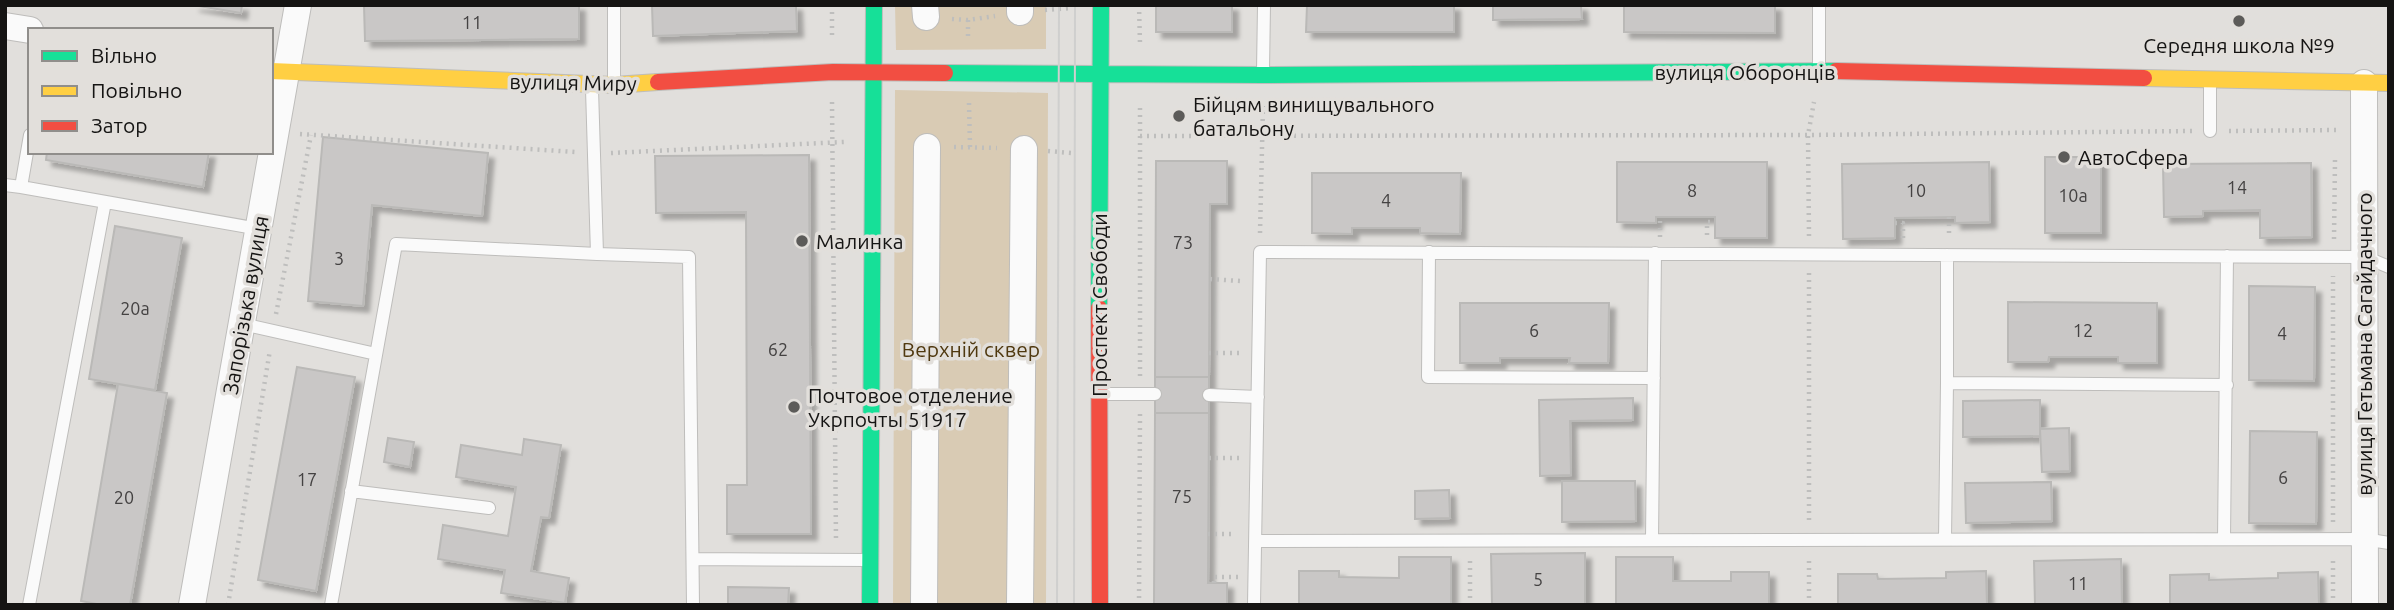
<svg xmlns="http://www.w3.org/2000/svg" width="2394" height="610" viewBox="0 0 2394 610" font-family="Ubuntu,sans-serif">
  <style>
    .green { fill: #d9cbb4 }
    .building { fill: #c9c7c6; stroke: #bab9b7; stroke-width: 2; filter: url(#shadow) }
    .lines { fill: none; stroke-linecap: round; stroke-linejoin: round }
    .lane-casing { stroke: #bebdbb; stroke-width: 14 }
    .street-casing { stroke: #bebdbb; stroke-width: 28 }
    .fast-casing { stroke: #bebdbb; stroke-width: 18 }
    .slow-casing { stroke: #bebdbb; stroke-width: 18 }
    .jam-casing { stroke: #bebdbb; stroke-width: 18 }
    .path { stroke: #bebebd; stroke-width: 4.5; stroke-dasharray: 2 5; stroke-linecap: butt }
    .lane { stroke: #fafafa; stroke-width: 12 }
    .street { stroke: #fafafa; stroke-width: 26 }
    .fast { stroke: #16e098; stroke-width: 16 }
    .slow { stroke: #ffcf43; stroke-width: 16 }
    .jam { stroke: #f24e42; stroke-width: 16 }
    .tram { stroke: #cfcfce; stroke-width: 2 }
    .poi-dot { fill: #5c5b59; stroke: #e2dfdb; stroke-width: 2.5 }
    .labels { text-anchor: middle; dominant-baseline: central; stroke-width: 7; stroke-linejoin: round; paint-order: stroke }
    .number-label { font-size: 18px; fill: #444242 }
    .poi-label { font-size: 21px; fill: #151413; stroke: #e2dfdb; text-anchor: start }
    .street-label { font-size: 21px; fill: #151413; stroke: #e2dfdb }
    .park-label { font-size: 21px; fill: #4f380f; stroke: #e2dfdb }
  </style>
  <defs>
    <filter id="shadow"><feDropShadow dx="6" dy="6" stdDeviation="2" flood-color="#0004"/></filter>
  </defs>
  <rect width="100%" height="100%" fill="#e1dfdc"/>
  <path class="green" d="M 895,5 L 1046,5 L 1046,49 L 896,50 Z
    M 895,90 L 1048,93 L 1046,605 L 893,605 Z"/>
  <path class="building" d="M 193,5 L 242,5 L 241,13 Z
    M 364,5 L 579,5 L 579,39 L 365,41 Z
    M 652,5 L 796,5 L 797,31 L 653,36 Z
    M 1156,5 L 1232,5 L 1232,32 L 1156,32 Z
    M 1307,5 L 1454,5 L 1454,32 L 1306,32 Z
    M 1493,5 L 1581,5 L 1582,19 L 1493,20 Z
    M 1624,5 L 1775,5 L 1775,33 L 1624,32 Z
    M 323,137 L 488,153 L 482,216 L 372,205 L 363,306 L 308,301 Z
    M 47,152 L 209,152 L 203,187 L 46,160 Z
    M 809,155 L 811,534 L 727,534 L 727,485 L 747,485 L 746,212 L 656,213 L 655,156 Z
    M 2045,157 L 2101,157 L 2101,233 L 2045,233 Z
    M 1156,161 L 1227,161 L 1227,204 L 1210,204 L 1209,377 L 1155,377 Z
    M 1617,162 L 1767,162 L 1767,238 L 1715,238 L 1715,217 L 1656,217 L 1656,223 L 1617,222 Z
    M 1989,162 L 1990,222 L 1955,223 L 1955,217 L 1895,218 L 1895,238 L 1843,239 L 1842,164 Z
    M 2311,163 L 2312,237 L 2260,238 L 2260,210 L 2203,211 L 2203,216 L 2164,217 L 2163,164 Z
    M 1312,173 L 1461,173 L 1460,234 L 1420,233 L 1420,228 L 1352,228 L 1352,234 L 1312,233 Z
    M 115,226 L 182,238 L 155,390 L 89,379 Z
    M 2249,286 L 2315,287 L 2314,381 L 2249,380 Z
    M 2008,302 L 2157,303 L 2157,363 L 2118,363 L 2118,357 L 2049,357 L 2048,362 L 2008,362 Z
    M 1460,303 L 1609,303 L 1608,363 L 1569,363 L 1570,358 L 1500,358 L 1500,363 L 1460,363 Z
    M 297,367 L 355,377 L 316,591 L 258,580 Z
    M 1155,377 L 1209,377 L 1209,413 L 1155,413 Z
    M 118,384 L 167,393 L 130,605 L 102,605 L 81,601 Z
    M 1633,398 L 1633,420 L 1570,421 L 1571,475 L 1540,476 L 1539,400 Z
    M 2040,400 L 2040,436 L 1963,437 L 1963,401 Z
    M 1155,413 L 1209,413 L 1208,583 L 1227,583 L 1227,605 L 1154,605 Z
    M 2069,428 L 2070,471 L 2042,472 L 2040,429 Z
    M 2250,431 L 2317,432 L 2316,524 L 2249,523 Z
    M 388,438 L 414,442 L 410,467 L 384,462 Z
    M 524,439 L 561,445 L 549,518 L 541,517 L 531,571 L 569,578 L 565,603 L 501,593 L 505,570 L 438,559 L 443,525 L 508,536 L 516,487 L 456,477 L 461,445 L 522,455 Z
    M 1562,481 L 1635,481 L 1636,521 L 1562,522 Z
    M 2051,482 L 2052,521 L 1966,523 L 1965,483 Z
    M 1449,490 L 1450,518 L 1415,519 L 1415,491 Z
    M 1585,553 L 1585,605 L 1492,605 L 1491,554 Z
    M 1399,557 L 1451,557 L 1451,605 L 1299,605 L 1299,571 L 1339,571 L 1339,577 L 1399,578 Z
    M 1616,557 L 1673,557 L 1673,581 L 1731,581 L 1731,572 L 1769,572 L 1769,605 L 1616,605 Z
    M 2121,559 L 2122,605 L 2035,605 L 2034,561 Z
    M 1986,571 L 1987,605 L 1838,605 L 1838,574 L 1877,574 L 1878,579 L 1946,578 L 1946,572 Z
    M 2318,572 L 2319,605 L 2170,605 L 2170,575 L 2209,574 L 2209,580 L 2278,578 L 2278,573 Z
    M 728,587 L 789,588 L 788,605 L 728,605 Z"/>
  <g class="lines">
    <defs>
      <path id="lane" d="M 614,5 L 614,81
        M 1819,68 L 1819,5
        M 1263,71 L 1264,5
        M 2210,131 L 2210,84
        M 30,135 L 21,187 L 259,229
        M 5,185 L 21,187
        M 1429,252 L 1428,377 L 1654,378
        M 597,254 L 689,257 L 693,605
        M 1947,255 L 1947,383 L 2227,385
        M 242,324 L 376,354
        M 1103,394 L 1155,394
        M 1209,395 L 1258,397
        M 351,491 L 489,508
        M 1945,539 L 1947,383
        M 2224,539 L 2227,256
        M 1652,540 L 1655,253
        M 1255,541 L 2364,539 L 2389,543
        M 694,559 L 869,560
        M 29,605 L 105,202
        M 331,605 L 396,244 L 597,254 L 592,89
        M 1254,605 L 1260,252 L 2365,257 L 2389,267"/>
      <path id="street" d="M 925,5 L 926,17
        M 1020,12 L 1020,5
        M 5,26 L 30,30
        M 2364,83 L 2365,605
        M 192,605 L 298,5
        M 924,605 L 927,147
        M 1020,605 L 1024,149"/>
      <path id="fast" d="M 945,73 L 1263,75 L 1836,71
        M 1099,308 L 1101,5
        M 870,605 L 874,5"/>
      <path id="slow" d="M 271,71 L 614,85 L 658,82
        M 2144,78 L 2389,83"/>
      <path id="jam" d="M 1836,71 L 2144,78
        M 658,82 L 833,72 L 945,73
        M 1099,308 L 1100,605"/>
    </defs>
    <use href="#lane" class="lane-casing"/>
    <use href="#street" class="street-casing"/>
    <use href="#fast" class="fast-casing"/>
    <use href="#slow" class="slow-casing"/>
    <use href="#jam" class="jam-casing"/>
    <path class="path" d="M 832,5 L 832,40
      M 1139,5 L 1140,44
      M 1045,10 L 1071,8
      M 952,19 L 968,20 L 995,16
      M 968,20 L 968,41
      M 832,102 L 836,541
      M 969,103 L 970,147
      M 2229,131 L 2339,130
      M 300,134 L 575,152
      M 1140,136 L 1808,135 L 2192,131
      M 954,147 L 997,148
      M 1048,151 L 1071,153
      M 611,153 L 844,142
      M 1949,217 L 1949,237
      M 1895,223 L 1903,223 L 1903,239
      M 1260,233 L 1263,106
      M 1707,235 L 1707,222 L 1715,222
      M 1809,236 L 1808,135 L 1814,102
      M 1660,237 L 1660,217
      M 2334,239 L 2335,160
      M 1809,273 L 1809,523
      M 1210,279 L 1240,281
      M 276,314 L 311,135
      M 1209,353 L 1240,353
      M 1140,376 L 1140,105
      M 1209,458 L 1240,458
      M 2333,522 L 2333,276
      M 1208,534 L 1235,534
      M 1214,583 L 1214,577 L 1238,577
      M 228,605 L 270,350
      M 1139,605 L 1140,413
      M 1470,605 L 1470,559
      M 1809,605 L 1809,557
      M 2333,605 L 2333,556"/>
    <use href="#lane" class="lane"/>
    <use href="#street" class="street"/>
    <use href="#fast" class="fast"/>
    <use href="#slow" class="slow"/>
    <use href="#jam" class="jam"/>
    <path class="tram" d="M 1057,605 L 1059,5
      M 1074,605 L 1075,5"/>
  </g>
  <g class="poi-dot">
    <circle cx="2239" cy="21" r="7"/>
    <circle cx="1179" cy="116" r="7"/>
    <circle cx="2064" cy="157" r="7"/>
    <circle cx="802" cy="241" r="7"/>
    <circle cx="794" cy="407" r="7"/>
  </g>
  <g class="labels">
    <g class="number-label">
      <text x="472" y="22">11</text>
      <text x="2237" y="187">14</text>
      <text x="1692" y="190">8</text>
      <text x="1916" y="190">10</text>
      <text x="2073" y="195">10а</text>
      <text x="1386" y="200">4</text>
      <text x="1183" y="242">73</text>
      <text x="339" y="258">3</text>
      <text x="135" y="308">20а</text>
      <text x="1534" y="330">6</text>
      <text x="2083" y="330">12</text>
      <text x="2282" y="333">4</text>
      <text x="778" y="349">62</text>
      <text x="2283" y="477">6</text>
      <text x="307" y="479">17</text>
      <text x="1182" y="496">75</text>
      <text x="124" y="497">20</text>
      <text x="1538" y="579">5</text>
      <text x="2078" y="583">11</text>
    </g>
    <g class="poi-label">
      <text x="2239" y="45" text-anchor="middle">Середня школа №9</text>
      <text x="1193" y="104">Бійцям винищувального<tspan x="1193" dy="24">батальону</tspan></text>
      <text x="2078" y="157">АвтоСфера</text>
      <text x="816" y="241">Малинка</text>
      <text x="808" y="395">Почтовое отделение<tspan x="808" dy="24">Укрпочты 51917</tspan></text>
    </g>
    <g class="street-label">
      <text x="1745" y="72">вулиця Оборонців</text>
      <text transform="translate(573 82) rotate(1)">вулиця Миру</text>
      <text transform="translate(245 305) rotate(-80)">Запорізька вулиця</text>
      <text transform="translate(1099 305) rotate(-90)">Проспект Свободи</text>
      <text transform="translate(2364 344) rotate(-90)">вулиця Гетьмана Сагайдачного</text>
    </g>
    <g class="park-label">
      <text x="971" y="349">Верхній сквер</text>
    </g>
  </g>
  <rect width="2394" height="610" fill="none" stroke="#151413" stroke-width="14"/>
  <rect x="28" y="28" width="245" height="126" fill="#e2dfdb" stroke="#908e8b" stroke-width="2"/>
  <rect x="42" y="51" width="35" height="10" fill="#16e098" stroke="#908e8b" stroke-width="2"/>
  <text x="91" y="63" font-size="21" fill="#151413">Вільно</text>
  <rect x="42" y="86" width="35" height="10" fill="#ffcf43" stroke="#908e8b" stroke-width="2"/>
  <text x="91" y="98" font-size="21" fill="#151413">Повільно</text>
  <rect x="42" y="121" width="35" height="10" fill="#f24e42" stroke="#908e8b" stroke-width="2"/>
  <text x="91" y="133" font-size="21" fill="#151413">Затор</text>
</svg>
